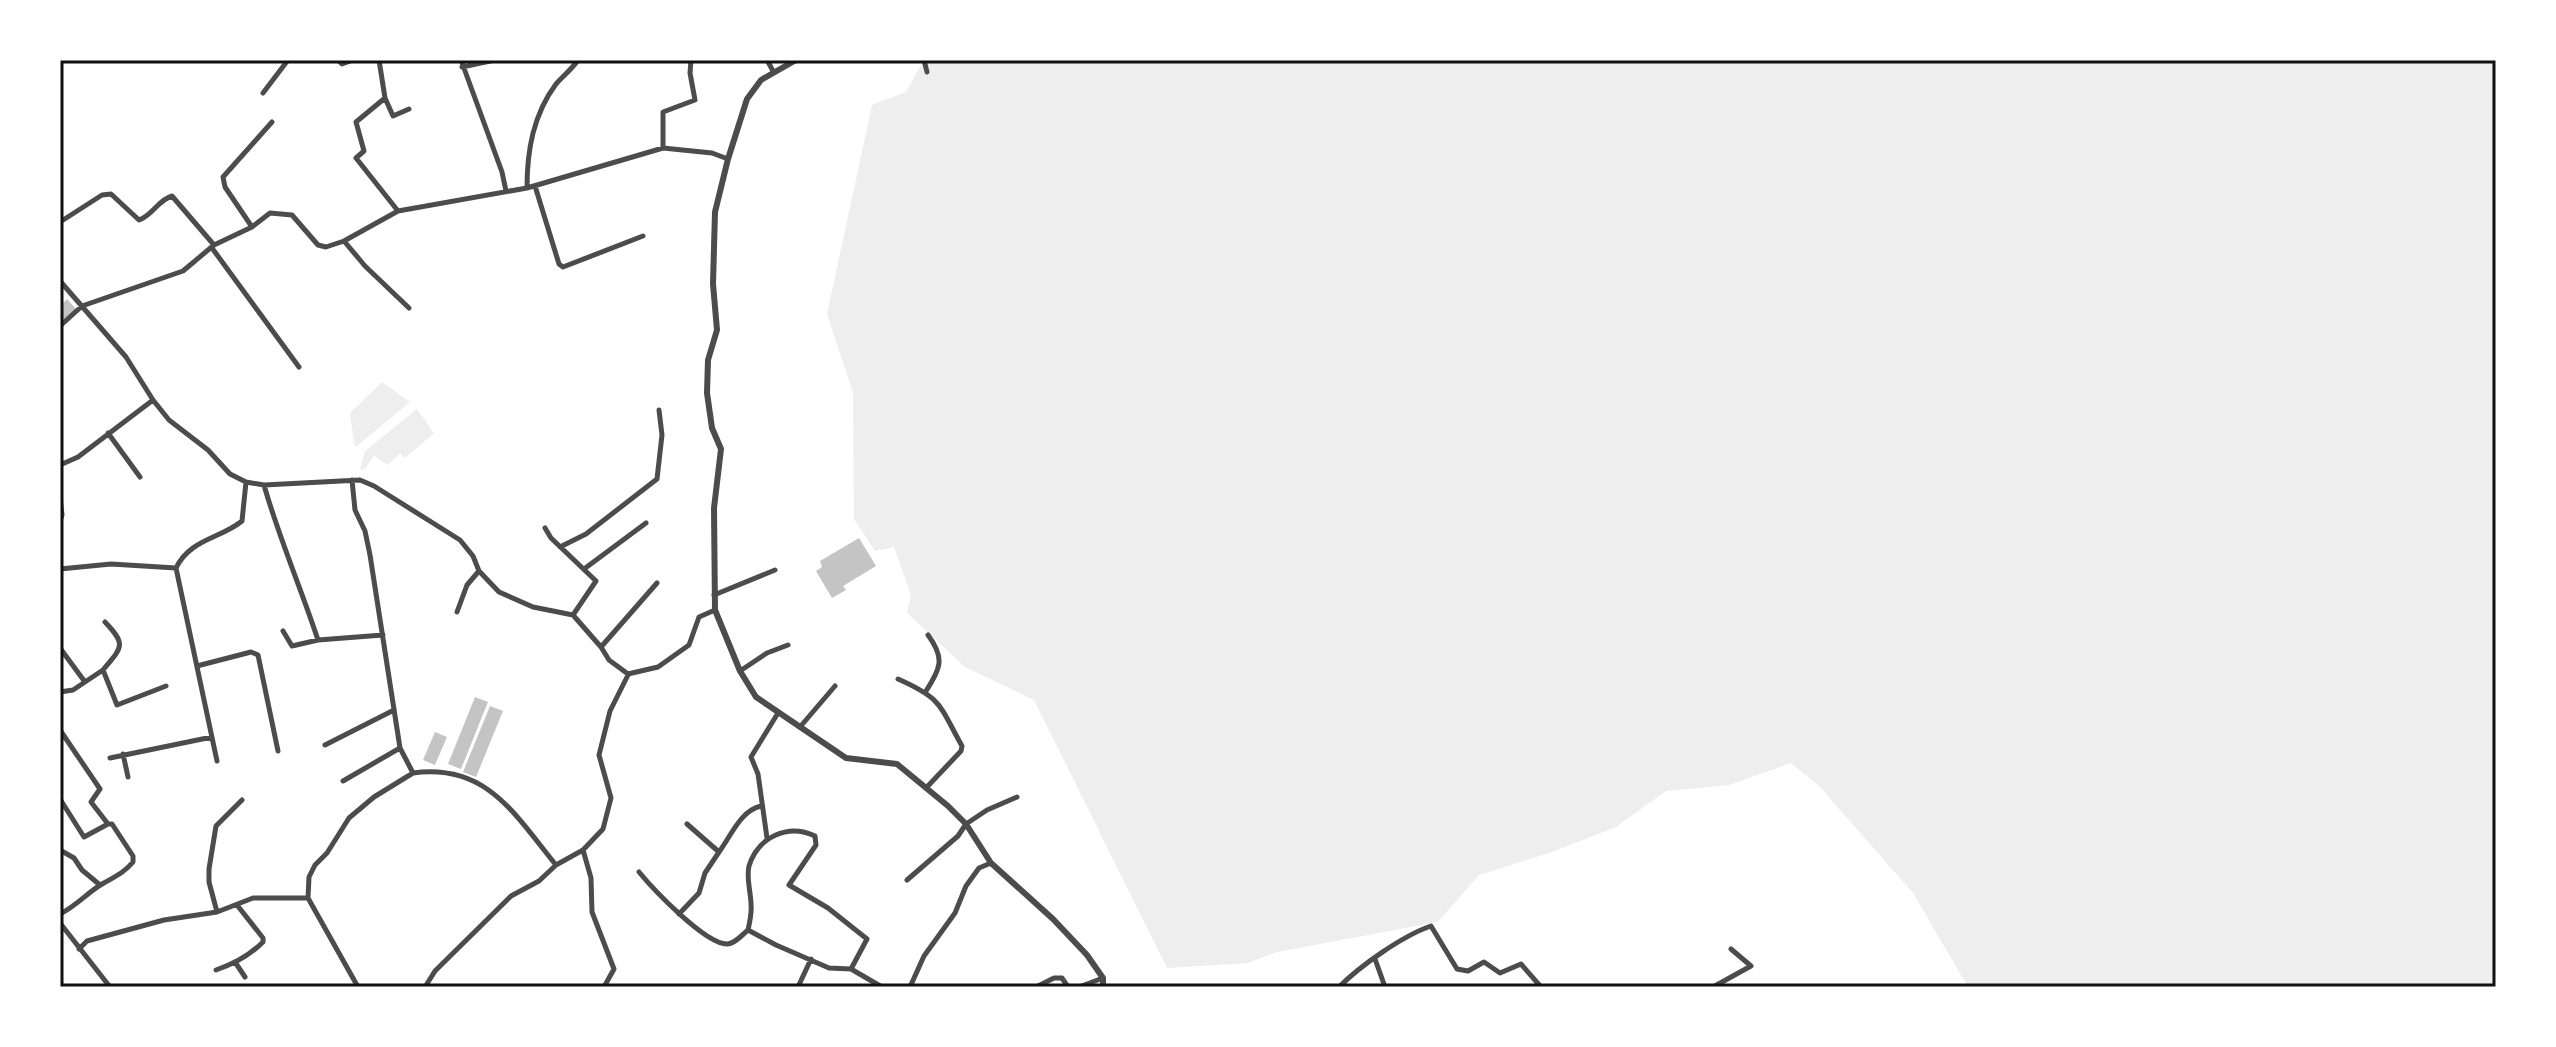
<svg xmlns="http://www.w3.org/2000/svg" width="2556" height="1047" viewBox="0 0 2556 1047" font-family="'Titillium Web',sans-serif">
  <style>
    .green { fill: #eee }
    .building { fill: #c4c4c4 }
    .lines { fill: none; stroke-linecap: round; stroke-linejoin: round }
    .minor { stroke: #4c4c4c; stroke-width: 5 }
    .tertiary { stroke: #4c4c4c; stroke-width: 6 }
    .neatline { fill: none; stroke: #111; stroke-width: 3 }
  </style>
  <rect width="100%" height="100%" fill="#fff"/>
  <path class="green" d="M 924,60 L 2496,60 L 2496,987 L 1968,987 L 1913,893 L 1820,787 L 1791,763 L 1729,785 L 1666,791 L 1616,827 L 1552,852 L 1479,875 L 1438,922 L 1277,952 L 1248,963 L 1167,968 L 1034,700 L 965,667 L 907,613 L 911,595 L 894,547 L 875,551 L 854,519 L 853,393 L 827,314 L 872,105 L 906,92 Z
    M 382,382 L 410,402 L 356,447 L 354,444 L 350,413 Z
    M 417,409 L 434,433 L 405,458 L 400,453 L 388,465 L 374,456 L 364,470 L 360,469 L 365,451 Z"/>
  <path class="building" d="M 67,299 L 77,310 L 60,325 L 60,306 Z
    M 859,538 L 876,566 L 843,586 L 846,590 L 832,598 L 816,571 L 822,567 L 820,561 Z
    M 475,697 L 488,702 L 461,769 L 448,764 Z
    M 490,706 L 503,711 L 476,777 L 463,772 Z
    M 435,732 L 447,737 L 435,765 L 423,760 Z"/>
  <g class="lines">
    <path class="minor" d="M 338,60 L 342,64 L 353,60
      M 379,60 L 385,98 L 356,122 L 364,151 L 356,158 L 398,211
      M 461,60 L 502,172 L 506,191
      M 767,60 L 773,71
      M 924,60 L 927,72
      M 462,67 L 495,60
      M 263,93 L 288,60
      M 385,98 L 393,116 L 409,109
      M 663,148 L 663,112 L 695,100 L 690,73 L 691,60
      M 535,186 L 559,264 L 563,267 L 643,236
      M 527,188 C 527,151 533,115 556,84 C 563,76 572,69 578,60
      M 60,222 L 102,195 L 111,194 L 139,220 C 153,215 158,200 172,196 L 214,245
      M 252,227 L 225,187 L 223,177 L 272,122
      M 344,241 L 365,266 L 409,308
      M 212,248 L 299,367
      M 60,281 L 126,357 L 153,400 L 169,420 L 208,450 L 230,474 L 246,482 L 242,521 C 220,539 190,539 176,568 L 217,761
      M 60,326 L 82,306 L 183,271 L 214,245 L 252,227 L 270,213 L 292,215 L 318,245 L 326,247 L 344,241 L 398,211 L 527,188 L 663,148 L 712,153 L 728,159
      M 108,433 L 140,477
      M 60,465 L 78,457 L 153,400
      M 352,480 L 355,510 L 365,531 L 370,555 L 400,748 L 413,773 C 487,763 515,815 556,865
      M 246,482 L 264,485 L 360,480 L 374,486 L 460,540 L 473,556 L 479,571 L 499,592 L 533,607 L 573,615 L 601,647 L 609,660 L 628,674 L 658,667 L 689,645 L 699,617 L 715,610
      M 264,485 C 279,538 301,588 318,640 L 383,635
      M 60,497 L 62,515 L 60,521
      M 545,528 L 551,538 L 596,581 L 573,615
      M 560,547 L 586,534 L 657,479 L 662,435 L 659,410
      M 60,569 L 111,564 L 176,568
      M 584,569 L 646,523
      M 714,595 L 775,570
      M 457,612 L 467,585 L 479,571
      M 283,631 L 292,646 L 318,640
      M 601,647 L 657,583
      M 60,648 L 85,682
      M 197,666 L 251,652 L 258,655 L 278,751
      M 103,670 C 122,647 127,645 105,622
      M 740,671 L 767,653 L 788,645
      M 898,679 C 943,699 939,705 962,746 L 961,751 L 926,788
      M 926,691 C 941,668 945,658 928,635
      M 60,692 L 73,690 L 103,670 L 117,705 L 166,686
      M 800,727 L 835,686
      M 60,730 L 100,789 L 91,802 L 108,824
      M 325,745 L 394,710
      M 123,754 L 128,777
      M 110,758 L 212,737
      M 343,781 L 400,748
      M 60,799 L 84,837 L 108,824 L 112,824 L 133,856 L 133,862 C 124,873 114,877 102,884 C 87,893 76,906 60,914
      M 767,838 L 758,774 L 751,757 L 778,713
      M 60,850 L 74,858 L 82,870 L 100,885
      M 583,850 L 591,878 L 592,912 L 614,969 L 604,987
      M 719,852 C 731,836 740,811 761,806
      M 639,872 C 653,889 705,944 727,944 C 735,944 743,934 748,930 C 750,921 752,913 751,904 C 751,893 746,878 749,866 C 758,837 788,823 815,836 L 816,845 L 789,885 L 828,908 L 867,939 L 851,969
      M 907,880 L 958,836 L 966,824 L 987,810 L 1017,797
      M 217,912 L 209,882 L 209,869 L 216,826 L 242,800
      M 679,914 L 699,893 L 705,873 L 719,852 L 687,824
      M 60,923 L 110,987
      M 748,930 L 776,945 L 829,968 L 851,969 L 882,987
      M 79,949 L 87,941 L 164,920 L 217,912 L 253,898 L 308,898
      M 1375,959 L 1385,987
      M 235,962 L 245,977
      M 216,970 C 234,964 250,955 263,942 L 263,938 L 237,905
      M 358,987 L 308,898 L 309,877 L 315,865 L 327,853 L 349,818 L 374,797 L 413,773
      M 425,987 L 435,971 L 511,896 L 539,881 L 556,865 L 583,850 L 603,829 L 611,798 L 599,755 L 610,711 L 628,675
      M 798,987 L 811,959
      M 910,987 L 924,956 L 955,913 L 966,886 L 979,868 L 991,863
      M 1036,987 L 1054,978 L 1062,978 L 1068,987
      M 1079,987 L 1103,978
      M 1339,987 C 1360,966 1402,936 1431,926 L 1457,969 L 1468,971 L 1484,962 L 1500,973 L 1521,964 L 1541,987
      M 1713,987 L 1751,966 L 1731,949"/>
    <path class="tertiary" d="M 796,60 L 761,80 L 747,99 L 728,159 L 715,212 L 713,284 L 717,330 L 708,360 L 707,393 L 712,428 L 721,449 L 714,508 L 715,610 L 740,671 L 756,697 L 846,758 L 897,764 L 948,806 L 966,824 L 991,863 L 1053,919 L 1087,955 L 1103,978 L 1103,987"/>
  </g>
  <rect width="2556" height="1047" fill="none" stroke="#ffffff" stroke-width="124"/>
  <rect x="62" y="62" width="2432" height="923" class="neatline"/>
</svg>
